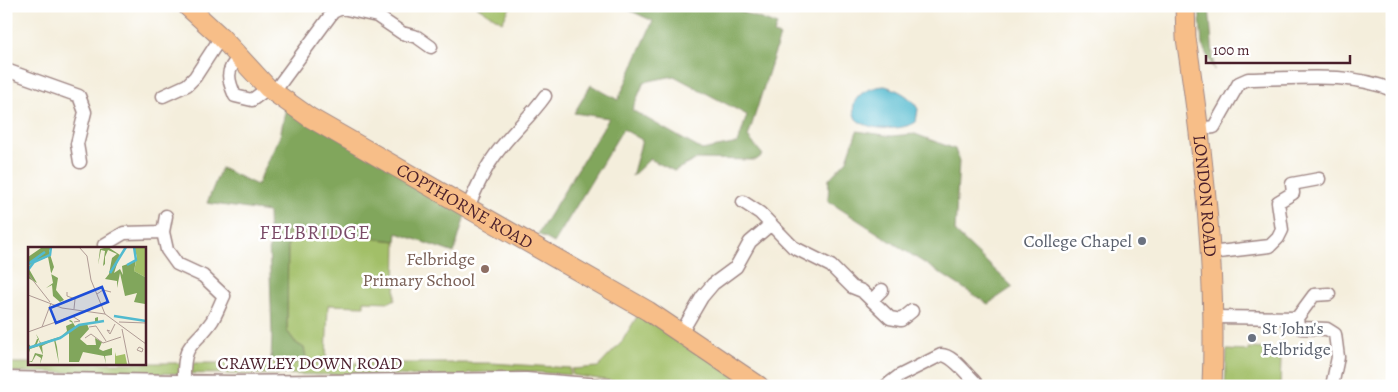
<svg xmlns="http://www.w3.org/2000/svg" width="1398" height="392" viewBox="0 0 1398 392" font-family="Alegreya,serif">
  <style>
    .green { fill: #a2bf67; stroke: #766f49 }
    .forest { fill: #81a65c; stroke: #666244; fill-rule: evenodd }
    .water { fill: #51bacf; stroke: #4e6c7d }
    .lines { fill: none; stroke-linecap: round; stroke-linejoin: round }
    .minor-casing { stroke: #9f8684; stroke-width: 15 }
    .highway-casing { stroke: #9f8684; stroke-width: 21 }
    .minor { stroke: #fff; stroke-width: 12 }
    .highway { stroke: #f7be88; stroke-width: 19 }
    .worship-dot { fill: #6b7280; stroke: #fff; stroke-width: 2 }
    .education-dot { fill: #8d6e63; stroke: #fff; stroke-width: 2 }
    .labels { text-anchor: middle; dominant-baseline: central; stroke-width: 5; stroke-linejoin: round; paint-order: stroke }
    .street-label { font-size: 18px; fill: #4a1f2b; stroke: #fff }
    .worship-label { font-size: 18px; fill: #5b616d; stroke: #fff; text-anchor: end }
    .education-label { font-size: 18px; fill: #785e54; stroke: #fff; text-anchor: end }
    .quarter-label { font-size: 20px; letter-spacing: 1px; fill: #7b4c68; stroke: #fff }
    .inset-river { fill: none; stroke: #51bacf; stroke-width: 2.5 }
    .inset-road { fill: none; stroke: #b09b95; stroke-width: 1 }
    .view { fill: #1d4ed8; fill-opacity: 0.15; stroke: #1d4ed8; stroke-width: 2.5 }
    .inset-edge { fill: none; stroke: #4a1f2b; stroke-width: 2.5 }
  </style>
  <rect width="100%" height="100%" fill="#fff"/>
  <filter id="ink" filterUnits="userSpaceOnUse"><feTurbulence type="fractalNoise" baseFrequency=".02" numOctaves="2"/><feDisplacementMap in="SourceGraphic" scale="10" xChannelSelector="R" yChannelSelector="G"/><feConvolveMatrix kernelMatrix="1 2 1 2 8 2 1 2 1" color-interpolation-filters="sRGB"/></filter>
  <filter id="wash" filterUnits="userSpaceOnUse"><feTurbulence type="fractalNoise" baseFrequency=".0096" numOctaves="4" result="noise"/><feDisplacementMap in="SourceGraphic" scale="20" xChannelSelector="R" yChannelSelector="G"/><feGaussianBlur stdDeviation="1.12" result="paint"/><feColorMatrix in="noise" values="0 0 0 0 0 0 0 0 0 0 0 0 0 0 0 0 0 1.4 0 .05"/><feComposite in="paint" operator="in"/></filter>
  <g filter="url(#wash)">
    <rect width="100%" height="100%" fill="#f4eedc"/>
    <path class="green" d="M 476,6 L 511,6 L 502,22 Z
      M 288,229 L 396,241 L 395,299 L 390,302 L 364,301 L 364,306 L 328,305 L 326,361 L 307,361 L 304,348 L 296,343 L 287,331 Z
      M 638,315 L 645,320 L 647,318 L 750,386 L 646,386 L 572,375 L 572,369 L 598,367 L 621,343 Z
      M 1248,348 L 1270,349 L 1270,359 L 1281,360 L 1280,386 L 1225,386 L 1227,350 L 1248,351 Z
      M 6,363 L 491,363 L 570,368 L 570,375 L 521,371 L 468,373 L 465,376 L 6,372 Z"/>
    <path class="forest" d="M 620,6 L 644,6 L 656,12 L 659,6 L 726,6 L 777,25 L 774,34 L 780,36 L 748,137 L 763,155 L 756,160 L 697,159 L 674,171 L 650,159 L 632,176 L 642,140 L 623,129 L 554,243 L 538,234 L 609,118 L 574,113 L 591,85 L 618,100 L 653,21 ZM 674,76 L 747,115 L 738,143 L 702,150 L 632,110 L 644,82 Z
      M 1199,6 L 1209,6 L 1214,70 L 1202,45 Z
      M 287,102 L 467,209 L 454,253 L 397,233 L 396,241 L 288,229 L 287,331 L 296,343 L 304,348 L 307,361 L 271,361 L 272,333 L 268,212 L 207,203 L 221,168 L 257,185 L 280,136 Z
      M 857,131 L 891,136 L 915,134 L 955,149 L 959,161 L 955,232 L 1013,287 L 988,304 L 828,201 L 829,179 L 847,160 Z"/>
    <path class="water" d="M 885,86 C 898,90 911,96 918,109 L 916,122 C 902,131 868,131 856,119 C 846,98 867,87 885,86 Z"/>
  </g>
  <g filter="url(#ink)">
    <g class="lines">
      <defs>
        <path id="minor" d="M 239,58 C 225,70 228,80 235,96 L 252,100 L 268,88
          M 6,70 L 79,96 L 85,112 L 77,144 L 80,162
          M 274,92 L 333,12 L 342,8 L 377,16 L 402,33 L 417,37 L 431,47
          M 163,96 L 187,85 L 195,77 L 221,37
          M 1198,129 L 1214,127 L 1239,83 L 1248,79 C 1295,79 1348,71 1392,90
          M 743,202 L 760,213 L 793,247 L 831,266 L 852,287 L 862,291 L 890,318 L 901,320 L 912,311
          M 467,209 C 474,194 481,176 491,161 C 506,137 529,119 545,96
          M 166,216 L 163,232 L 167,250 L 177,264 L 203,276 L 224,296 C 220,304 217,313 212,321 C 194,347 183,341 184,379
          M 104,245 L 124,233 L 163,232
          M 1210,253 L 1270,246 L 1278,238 L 1282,230 L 1278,202 L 1293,193 L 1292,184 L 1319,179
          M 872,300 L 882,290
          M 1214,317 L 1297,318 L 1314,295 L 1329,294
          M 1297,318 L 1298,325 L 1301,328 L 1327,329 L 1335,334 L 1338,357 L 1332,386
          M 681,333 L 702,297 L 713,284 L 736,267 L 750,242 L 770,225
          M 6,378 L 231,382 L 526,379 L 613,386
          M 886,386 L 899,376 L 941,355 C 953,355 966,374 975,382"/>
        <g id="highway">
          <path id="s1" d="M 187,6 L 221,37 L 268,88 L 309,117 L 648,311 L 759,386"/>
          <path id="s2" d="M 1185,6 L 1186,38 C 1203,151 1217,272 1212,386"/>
        </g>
      </defs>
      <use href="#minor" class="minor-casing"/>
      <use href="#highway" class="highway-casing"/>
      <use href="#minor" class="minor"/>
      <use href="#highway" class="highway"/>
    </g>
  </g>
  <g class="worship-dot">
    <circle cx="1142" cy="241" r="5"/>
    <circle cx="1252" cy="338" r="5"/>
  </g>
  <circle class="education-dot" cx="485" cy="269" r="5"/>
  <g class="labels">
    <g class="street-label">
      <text stroke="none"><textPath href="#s2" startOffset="191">LONDON ROAD</textPath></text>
      <text stroke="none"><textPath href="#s1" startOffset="345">COPTHORNE ROAD</textPath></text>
      <text x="310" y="363">CRAWLEY DOWN ROAD</text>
    </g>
    <g class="worship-label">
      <text x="1132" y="241">College Chapel</text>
      <text x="1262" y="328" text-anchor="start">St John's<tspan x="1262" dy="21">Felbridge</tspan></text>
    </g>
    <g class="education-label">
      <text x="475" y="259">Felbridge<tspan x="475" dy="21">Primary School</tspan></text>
    </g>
    <g class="quarter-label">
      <text x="315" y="232">FELBRIDGE</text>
    </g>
  </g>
  <g transform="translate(28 247)">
    <rect width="118" height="118" fill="#f4eedc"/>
    <path d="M 106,0 L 117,0 L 117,30 L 106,24 L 109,10 ZM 87,105 L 88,109 L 97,107 L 99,117 L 87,117 Z" fill="#a2bf67"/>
    <path d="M 24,0 L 21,4 L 26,20 L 23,27 L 30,31 L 28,43 L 36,53 L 32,55 L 25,49 L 24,38 L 18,41 L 25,36 L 20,10 L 6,15 L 1,22 L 9,36 L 0,31 L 0,20 L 4,16 L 0,19 L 0,10 L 13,1 ZM 80,0 L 92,8 L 86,26 L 92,22 L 95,28 L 94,19 L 108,14 L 109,8 L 106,24 L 117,30 L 117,57 L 106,55 L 109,46 L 97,49 L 92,26 L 89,41 L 89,34 L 77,32 L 81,27 L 84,11 L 89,7 L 80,3 L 77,10 L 77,17 L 75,19 L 77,4 L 73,3 L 70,18 L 72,2 ZM 70,70 L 70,74 L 64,77 L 59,77 L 61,82 L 52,92 L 59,98 L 68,98 L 67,91 L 74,95 L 71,102 L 75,104 L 84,101 L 84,108 L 77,109 L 78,117 L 76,109 L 55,105 L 51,115 L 41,115 L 41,84 L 35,90 L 27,92 L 29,100 L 31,117 L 26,93 L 14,99 L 15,108 L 12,117 L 13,111 L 8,108 L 4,115 L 0,114 L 4,114 L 7,106 L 15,108 L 11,99 L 2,102 L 0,109 L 0,96 L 3,100 L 7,97 L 9,92 L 3,92 L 10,92 L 8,87 L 11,92 L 8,99 L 12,97 L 11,93 L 13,96 L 34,89 L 39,84 L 38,79 L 45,76 L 41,74 L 42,73 L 44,74 L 47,79 L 67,75 L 67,71 Z" fill="#81a65c"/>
    <path class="inset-river" d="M 0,17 L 17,5M 99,18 L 108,13 L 106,0M 0,23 L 6,15 L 22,8 L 23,0M 82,26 L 98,0M 86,69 L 118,74M 0,101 L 32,91 L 51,78 L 76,74"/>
    <path class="inset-road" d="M 51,0 L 59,9 L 63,33 L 77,67 L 118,97M 0,27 L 22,55M 39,45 L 39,49 L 47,52 L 46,62M 69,47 L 75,43 L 83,45M 0,48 L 34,61 L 77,67M 44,69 L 52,74 L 46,75M 91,75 L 118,76M 14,80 L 23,56M 61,80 L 68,79 L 78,94M 94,82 L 101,117M 82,84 L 79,83 L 82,87 L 87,77M 0,85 L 53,66M 57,91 L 63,87 L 75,96 L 93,90M 111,100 L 115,102 L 114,105 L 109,103 Z"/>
    <path class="view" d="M 74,40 L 80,55 L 28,76 L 22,61 Z"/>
    <rect width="118" height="118" class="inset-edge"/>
  </g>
  <rect width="1398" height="392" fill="none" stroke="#fff" stroke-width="25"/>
  <path d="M1206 55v8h144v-8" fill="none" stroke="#4a1f2b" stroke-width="2.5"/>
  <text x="1213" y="55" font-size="15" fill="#4a1f2b" stroke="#ffffff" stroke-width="4" paint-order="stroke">100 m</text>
</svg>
